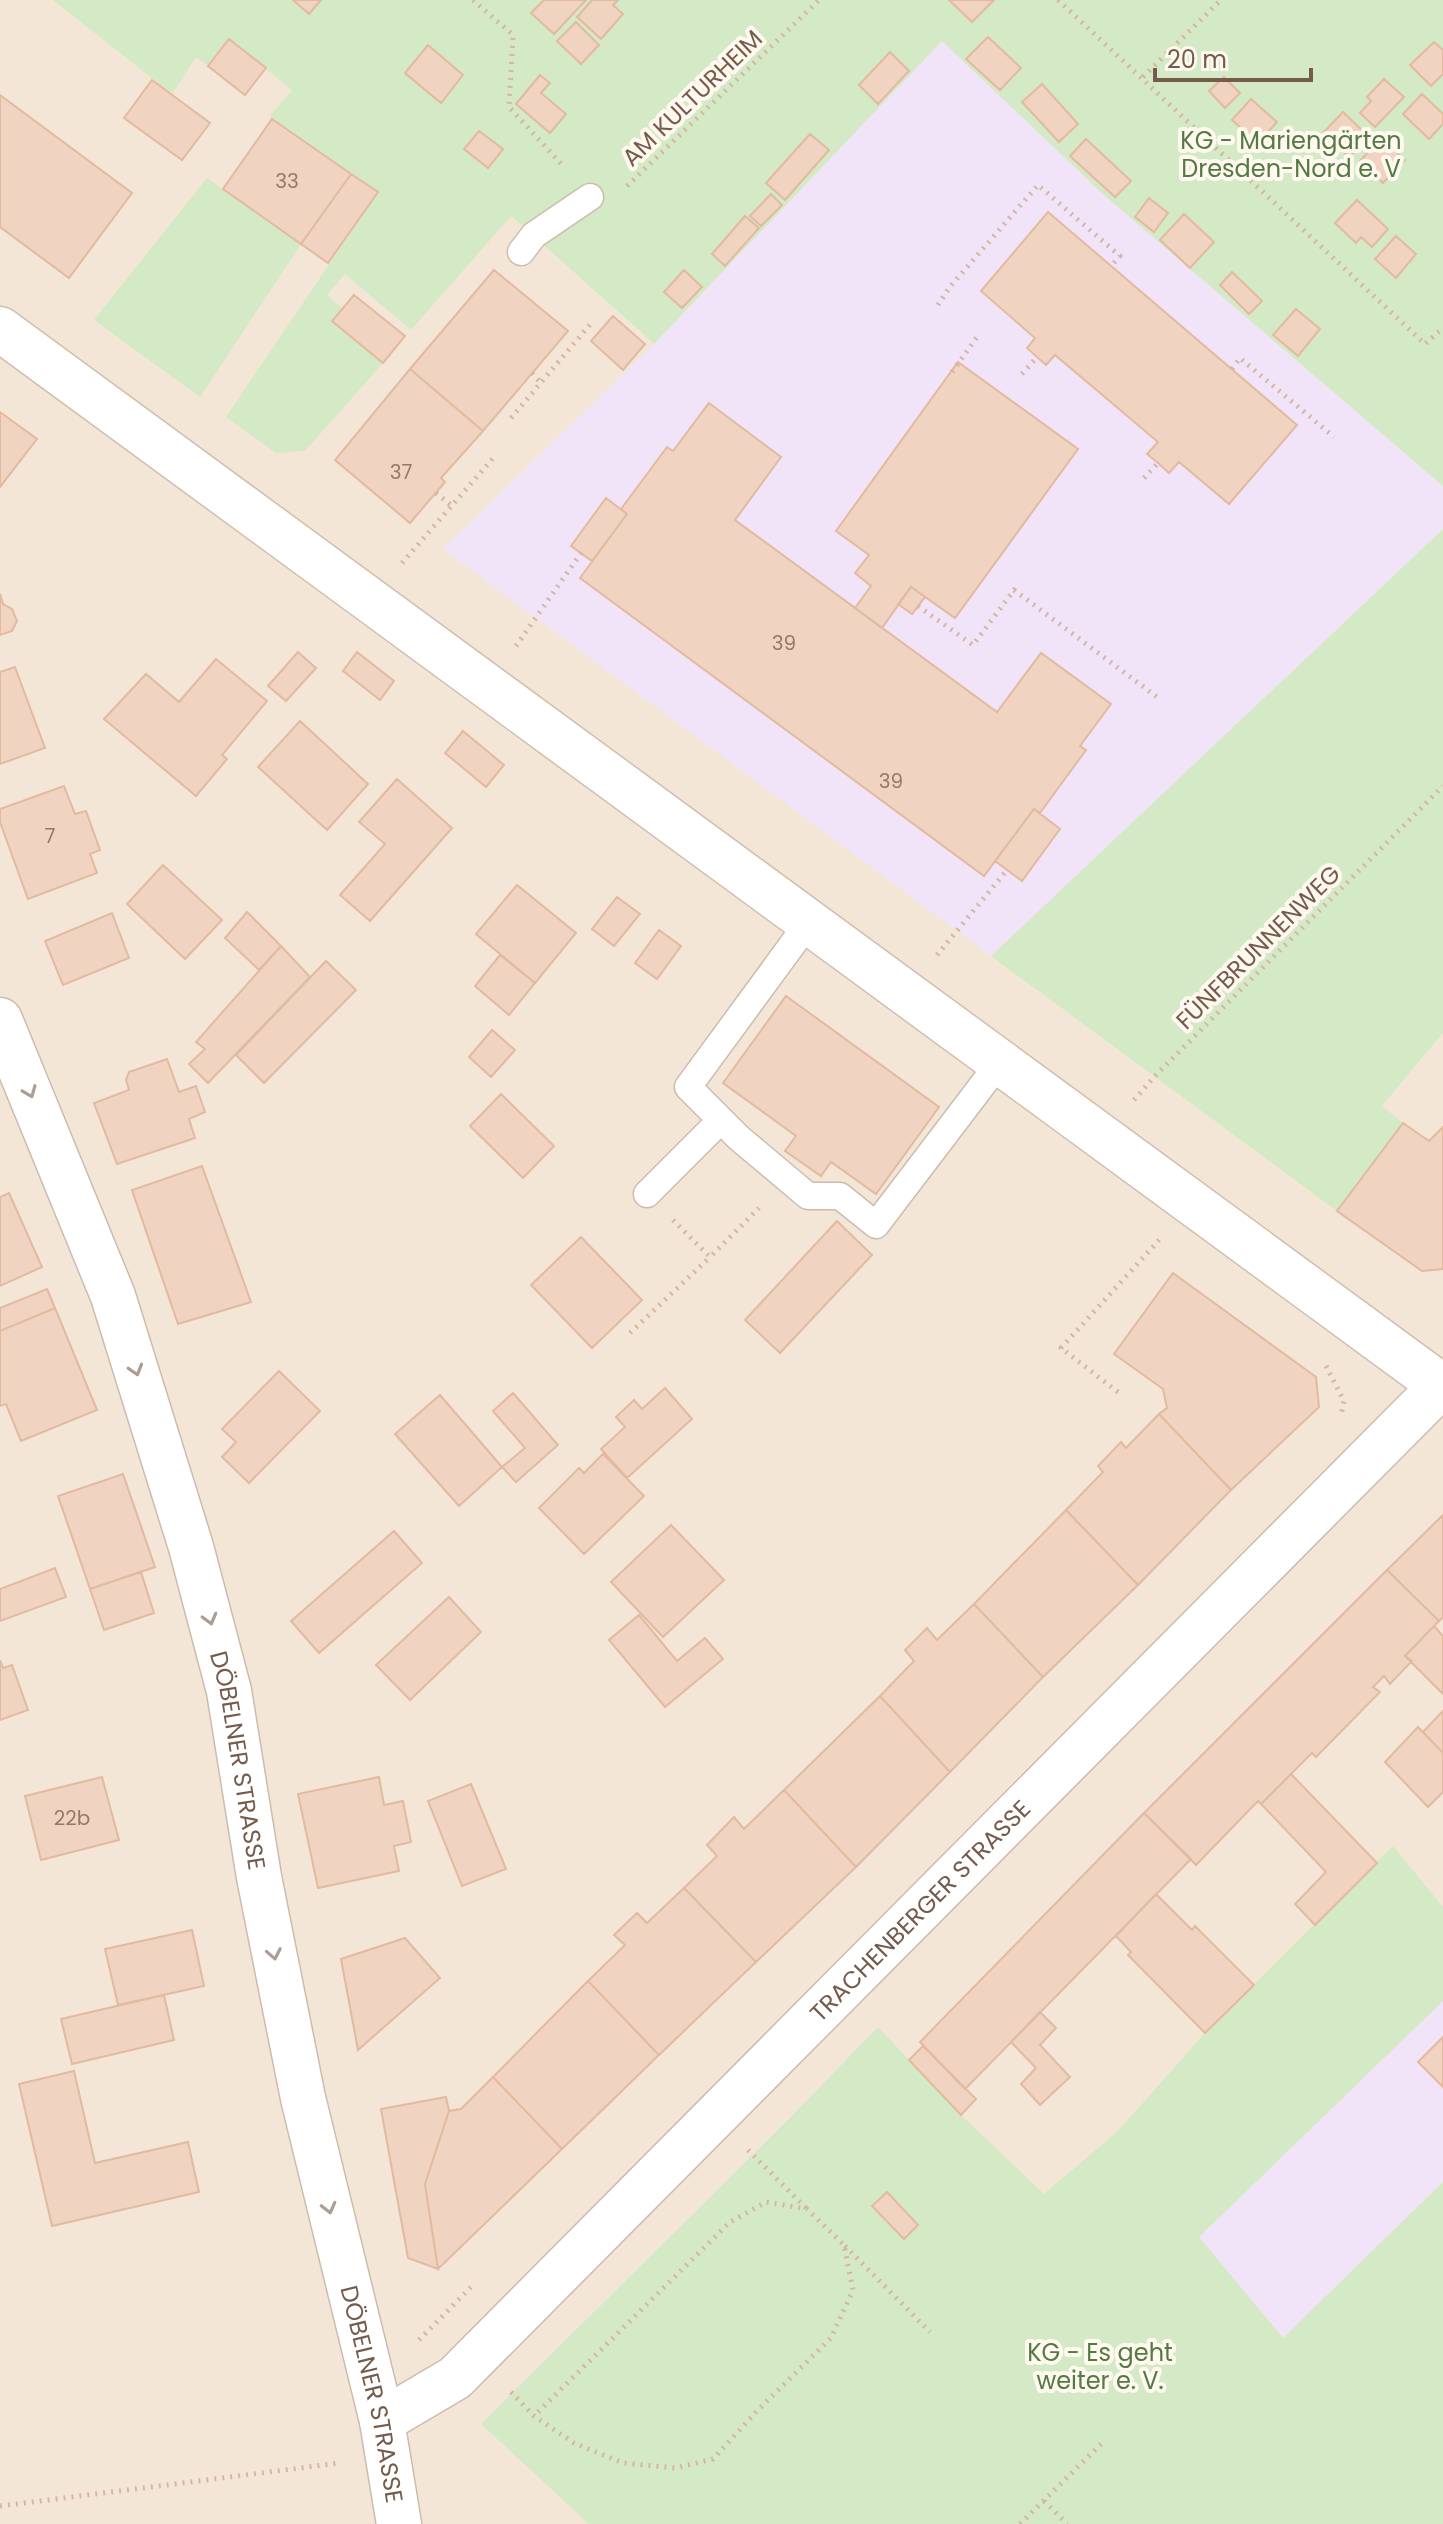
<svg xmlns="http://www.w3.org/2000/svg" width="1443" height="2524" viewBox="0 0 1443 2524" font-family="Poppins,sans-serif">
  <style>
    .residential { fill: #f3e6d6 }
    .education { fill: #f1e4f8 }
    .green { fill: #d4e9c6 }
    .building { fill: #f0d3c0; stroke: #e2baa0; stroke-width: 2 }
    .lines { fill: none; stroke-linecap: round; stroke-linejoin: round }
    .lane-casing { stroke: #cdbcae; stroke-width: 29 }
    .street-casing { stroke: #cdbcae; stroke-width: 47 }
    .secondary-casing { stroke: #d2beae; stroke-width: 47 }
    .path { stroke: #d6b6a2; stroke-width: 5; stroke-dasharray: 2 6; stroke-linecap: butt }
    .lane { stroke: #fff; stroke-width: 26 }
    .street { stroke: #fff; stroke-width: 44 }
    .secondary { stroke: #fff; stroke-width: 44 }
    .oneway { stroke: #ac9d94 }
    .labels { text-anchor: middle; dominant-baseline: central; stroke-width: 8; stroke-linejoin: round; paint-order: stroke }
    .number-label { font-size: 20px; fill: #947969 }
    .street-label { font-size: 24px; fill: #755b4c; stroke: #fef8ee }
    .park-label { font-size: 24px; fill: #547a44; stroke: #fef8ee }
  </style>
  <rect width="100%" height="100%" fill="#fcf4e7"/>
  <path class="residential" d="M 0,0 L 288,0 L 511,216 L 654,344 L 942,41 L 1443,486 L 1443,529 L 992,956 L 1316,1195 L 1382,1106 L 1443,1033 L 1443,2524 L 0,2524 Z"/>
  <path class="education" d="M 942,41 L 1105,196 L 1443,486 L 1443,529 L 991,956 L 443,549 L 654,344 Z
    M 1443,2001 L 1443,2182 L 1283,2338 L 1199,2237 Z"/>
  <path class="green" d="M 53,0 L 1443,0 L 1443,486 L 1105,196 L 942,41 L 654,344 L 511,216 L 411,330 L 345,274 L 327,295 L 343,309 L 333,322 L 383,363 L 305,451 L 276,453 L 226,417 L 378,192 L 272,119 L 270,116 L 292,90 L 229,39 L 208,66 L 196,57 L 172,94 Z
    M 207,178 L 301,244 L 200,397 L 94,320 Z
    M 1443,529 L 1443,1033 L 1382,1106 L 1403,1123 L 1337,1211 L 991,956 Z
    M 1393,1846 L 1443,1907 L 1443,2001 L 1199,2237 L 1283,2338 L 1443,2182 L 1443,2524 L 589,2524 L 481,2424 L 789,2119 L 878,2027 L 961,2115 L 1044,2194 L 1118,2131 L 1205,2033 Z"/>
  <path class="building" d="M 293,0 L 321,0 L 309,14 Z
    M 544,0 L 586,0 L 554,34 L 531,13 Z
    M 592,0 L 618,0 L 613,5 L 623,14 L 601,39 L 577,17 Z
    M 949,0 L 994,0 L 972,22 Z
    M 576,22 L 599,45 L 581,64 L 557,41 Z
    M 988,37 L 1021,68 L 1000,90 L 966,59 Z
    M 229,39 L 266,68 L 245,95 L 208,66 Z
    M 1434,42 L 1443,50 L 1443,74 L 1431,86 L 1410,65 Z
    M 428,45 L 463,75 L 441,103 L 405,73 Z
    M 890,52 L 909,71 L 878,104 L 859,85 Z
    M 540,75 L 550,83 L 541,93 L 566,114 L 550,133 L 516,104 Z
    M 1224,77 L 1240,93 L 1225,108 L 1209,91 Z
    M 1384,79 L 1404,97 L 1375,127 L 1360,113 L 1371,101 L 1367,97 Z
    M 152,80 L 210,123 L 182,160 L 124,118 Z
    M 1042,84 L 1078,124 L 1059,142 L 1022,102 Z
    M 1422,94 L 1443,114 L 1443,124 L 1429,139 L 1403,114 Z
    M 0,95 L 132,193 L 69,278 L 0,227 Z
    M 1251,99 L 1277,122 L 1258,143 L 1232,120 Z
    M 1343,112 L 1369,137 L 1349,157 L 1323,133 Z
    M 272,119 L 351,174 L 301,244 L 223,189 Z
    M 479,131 L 503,149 L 488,168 L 464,149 Z
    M 810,134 L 829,150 L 785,200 L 766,183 Z
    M 1381,138 L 1405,160 L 1383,183 L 1360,161 Z
    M 1086,139 L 1131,181 L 1115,197 L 1070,156 Z
    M 351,174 L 378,192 L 328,263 L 301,244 Z
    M 771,194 L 782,205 L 761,226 L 750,216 Z
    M 1149,198 L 1168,213 L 1154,232 L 1135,217 Z
    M 1357,200 L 1388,229 L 1372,247 L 1361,237 L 1356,243 L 1335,223 Z
    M 1048,212 L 1297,425 L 1229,504 L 1179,462 L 1169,473 L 1158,463 L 1147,454 L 1158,442 L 1055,355 L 1046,365 L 1037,357 L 1027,348 L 1035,338 L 981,291 Z
    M 1184,214 L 1214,242 L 1190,268 L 1160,240 Z
    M 745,216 L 759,228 L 725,266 L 712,254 Z
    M 1396,236 L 1416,254 L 1396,278 L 1375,259 Z
    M 494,270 L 568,331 L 483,431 L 410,369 Z
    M 684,270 L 702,287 L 682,308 L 664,292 Z
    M 1232,272 L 1262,301 L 1249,314 L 1220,285 Z
    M 354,295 L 405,336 L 383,363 L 332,321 Z
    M 1296,309 L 1320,329 L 1298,356 L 1273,335 Z
    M 613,316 L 645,344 L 623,370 L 591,341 Z
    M 958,362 L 1078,449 L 955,618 L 911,587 L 882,628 L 855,608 L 871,586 L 855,573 L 869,555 L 836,531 Z
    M 410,369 L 483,431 L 441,478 L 445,482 L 410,523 L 335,460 Z
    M 709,403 L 781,457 L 735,520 L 997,712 L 1041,653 L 1111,704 L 1080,746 L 1086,750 L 1040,813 L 1034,809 L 984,876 L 580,578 L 627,514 L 621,509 L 667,447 L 673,451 Z
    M 0,412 L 37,439 L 0,487 Z
    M 606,498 L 627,514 L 592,561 L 571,546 Z
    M 911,587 L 925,597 L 912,614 L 898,604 Z
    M 0,594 L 3,604 L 12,609 L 17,621 L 12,631 L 0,635 Z
    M 298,652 L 316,668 L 286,701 L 268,686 Z
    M 357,652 L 394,681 L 380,700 L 343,671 Z
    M 216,659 L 267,701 L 222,755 L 227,759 L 196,796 L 104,719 L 146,674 L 179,702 Z
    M 15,667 L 45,748 L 0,764 L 0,672 Z
    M 300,721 L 368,784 L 327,830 L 258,767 Z
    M 463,731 L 504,765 L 486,787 L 445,753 Z
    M 397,779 L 452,828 L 370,921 L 340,895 L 385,844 L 359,822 Z
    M 64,786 L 75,814 L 86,811 L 100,850 L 90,854 L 97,873 L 28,899 L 0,822 L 0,809 Z
    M 1034,809 L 1060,829 L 1022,881 L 995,861 Z
    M 163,865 L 222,920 L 185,959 L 127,904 Z
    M 517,885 L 576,933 L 535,983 L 476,934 Z
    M 617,897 L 640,914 L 614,946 L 592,929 Z
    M 247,912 L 281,946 L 259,970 L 225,938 Z
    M 112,913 L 129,958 L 63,985 L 45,941 Z
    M 659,930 L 681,946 L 657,979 L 635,963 Z
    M 281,946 L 310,977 L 208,1083 L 189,1064 L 205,1049 L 196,1042 Z
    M 500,955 L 535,983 L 509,1015 L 475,986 Z
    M 326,961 L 356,990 L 264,1083 L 236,1055 Z
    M 786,996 L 939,1107 L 876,1194 L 831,1162 L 821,1176 L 785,1151 L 796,1136 L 723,1083 Z
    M 492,1030 L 515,1050 L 491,1077 L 469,1057 Z
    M 167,1059 L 179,1092 L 196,1086 L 205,1112 L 189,1119 L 195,1138 L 117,1164 L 94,1103 L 129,1090 L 126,1080 L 129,1072 Z
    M 501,1094 L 554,1146 L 523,1178 L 470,1126 Z
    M 1403,1123 L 1429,1141 L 1443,1127 L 1443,1269 L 1422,1271 L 1337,1211 Z
    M 202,1166 L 251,1302 L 178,1324 L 132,1190 Z
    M 9,1193 L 42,1267 L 0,1286 L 0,1197 Z
    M 837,1221 L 872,1255 L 780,1353 L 745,1320 Z
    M 581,1237 L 642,1300 L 592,1348 L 531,1285 Z
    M 1173,1273 L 1316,1377 L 1319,1407 L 1231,1490 L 1159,1414 L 1167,1408 L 1163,1389 L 1114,1354 Z
    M 47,1289 L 55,1308 L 0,1331 L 0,1308 Z
    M 55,1308 L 97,1410 L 21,1441 L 6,1404 L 0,1406 L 0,1331 Z
    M 279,1371 L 320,1411 L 249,1483 L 222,1457 L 236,1442 L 222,1429 Z
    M 665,1388 L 692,1419 L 627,1478 L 601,1449 L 625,1427 L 616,1417 L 634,1400 L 642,1409 Z
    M 513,1393 L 558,1445 L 516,1482 L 502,1467 L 525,1448 L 493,1411 Z
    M 440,1395 L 502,1467 L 459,1506 L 395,1434 Z
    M 1159,1414 L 1231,1490 L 1138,1585 L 1066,1510 L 1103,1472 L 1098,1466 L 1121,1442 L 1126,1448 Z
    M 603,1454 L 644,1496 L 584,1554 L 539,1508 L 579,1468 L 584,1473 Z
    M 123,1474 L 155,1567 L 90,1589 L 58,1496 Z
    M 1066,1510 L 1138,1585 L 1043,1677 L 974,1604 Z
    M 1443,1515 L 1443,1617 L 1439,1621 L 1387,1570 Z
    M 671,1525 L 724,1580 L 663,1637 L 611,1582 Z
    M 394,1531 L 422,1563 L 319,1653 L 291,1621 Z
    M 55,1568 L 66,1597 L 0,1621 L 0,1589 Z
    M 1387,1570 L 1439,1621 L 1405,1656 L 1412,1661 L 1390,1684 L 1384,1676 L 1373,1687 L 1380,1692 L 1316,1757 L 1312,1753 L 1261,1804 L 1258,1801 L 1196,1865 L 1144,1813 Z
    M 141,1572 L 154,1613 L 104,1630 L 90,1589 Z
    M 449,1597 L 481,1632 L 410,1700 L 376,1665 Z
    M 974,1604 L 1043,1677 L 950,1772 L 880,1696 L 914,1661 L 905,1650 L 927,1628 L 937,1640 Z
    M 639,1615 L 677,1661 L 705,1638 L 723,1659 L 665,1707 L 609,1640 Z
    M 1434,1626 L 1443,1636 L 1443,1694 L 1405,1656 Z
    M 0,1660 L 3,1668 L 12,1665 L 28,1710 L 0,1720 Z
    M 880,1696 L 950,1772 L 856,1867 L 784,1790 Z
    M 1443,1711 L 1443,1753 L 1423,1732 Z
    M 1418,1727 L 1443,1753 L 1443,1792 L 1428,1807 L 1385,1762 Z
    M 1291,1774 L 1377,1863 L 1315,1925 L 1295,1904 L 1326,1872 L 1261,1804 Z
    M 102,1777 L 119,1840 L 41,1860 L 25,1796 Z
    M 379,1777 L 384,1805 L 403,1801 L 411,1842 L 394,1846 L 399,1871 L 318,1888 L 298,1794 Z
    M 471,1784 L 506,1869 L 462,1886 L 428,1801 Z
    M 784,1790 L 856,1867 L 756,1962 L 684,1888 L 717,1856 L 707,1845 L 734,1817 L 744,1829 Z
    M 1144,1813 L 1191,1859 L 965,2089 L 920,2042 Z
    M 684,1888 L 756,1962 L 659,2055 L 588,1981 L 625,1945 L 614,1935 L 637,1913 L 647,1923 Z
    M 1156,1894 L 1192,1930 L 1195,1926 L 1254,1985 L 1205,2033 L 1128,1955 L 1131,1952 L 1116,1936 Z
    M 192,1930 L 204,1986 L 118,2005 L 105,1949 Z
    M 405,1938 L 440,1978 L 358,2050 L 341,1959 Z
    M 588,1981 L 659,2055 L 562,2149 L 493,2077 Z
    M 164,1995 L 174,2040 L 72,2064 L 61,2019 Z
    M 1040,2012 L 1056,2028 L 1040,2045 L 1070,2077 L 1040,2105 L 1021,2084 L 1036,2068 L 1011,2042 Z
    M 1443,2037 L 1443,2087 L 1418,2062 Z
    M 923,2046 L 976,2099 L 961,2115 L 909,2060 Z
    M 74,2071 L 95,2163 L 188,2142 L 199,2192 L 52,2226 L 19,2084 Z
    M 493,2077 L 562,2149 L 438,2269 L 425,2184 L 449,2111 L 461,2109 Z
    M 446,2097 L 449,2111 L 425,2184 L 438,2269 L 408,2258 L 381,2109 Z
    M 887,2192 L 918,2225 L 904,2239 L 872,2206 Z"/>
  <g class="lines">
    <defs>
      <path id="lane" d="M 521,252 L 534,235 L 590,197
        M 809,922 L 688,1087 L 739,1138 L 808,1196 L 840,1196 L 876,1225 L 1000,1062
        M 647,1194 L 721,1120"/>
      <g id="street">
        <path id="s1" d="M 0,1020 L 113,1296 L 191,1547 L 229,1691 L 259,1877 L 303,2098 L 382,2421 L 399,2524"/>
        <path id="s2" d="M 382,2421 L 455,2378 L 1441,1386"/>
      </g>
      <path id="secondary" d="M 0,329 L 1443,1387"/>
    </defs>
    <use href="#lane" class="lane-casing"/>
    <use href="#street" class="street-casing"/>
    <use href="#secondary" class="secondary-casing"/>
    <path class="path" d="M 473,0 L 513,35 L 509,107 L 565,168
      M 1058,0 L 1425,344 L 1443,328
      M 1143,77 L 1221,0
      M 627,186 L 819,0
      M 938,305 L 949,288 L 1038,185 L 1120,256 L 1111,266
      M 1232,369 L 1240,358 L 1334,437
      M 952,372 L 977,337
      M 532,373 L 540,382
      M 1022,374 L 1037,357
      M 511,418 L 593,321
      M 1144,478 L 1158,463
      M 436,493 L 451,505
      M 402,563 L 494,457
      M 918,606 L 973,645 L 1014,590 L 1157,697
      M 516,646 L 581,553
      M 937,955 L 1007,870
      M 1134,1100 L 1155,1076 L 1443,786
      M 673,1220 L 710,1257 L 759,1208
      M 630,1333 L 710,1257
      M 1326,1366 L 1344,1401 L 1341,1415
      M 1118,1392 L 1061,1348 L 1160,1239
      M 748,2150 L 806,2208
      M 845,2246 L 930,2332
      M 419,2340 L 471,2287
      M 511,2392 L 534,2416 L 574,2443 L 623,2463 L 676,2468 L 713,2459 L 758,2410 L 831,2338 L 853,2290 L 844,2245 L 807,2209 L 766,2202 L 730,2222 L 534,2416
      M 1044,2501 L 1067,2524
      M 0,2506 L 340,2463
      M 1020,2524 L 1103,2442"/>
    <use href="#lane" class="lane"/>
    <use href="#street" class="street"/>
    <use href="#secondary" class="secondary"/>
  </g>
  <defs><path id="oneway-chevron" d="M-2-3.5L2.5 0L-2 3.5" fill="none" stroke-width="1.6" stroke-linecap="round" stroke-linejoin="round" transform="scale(2)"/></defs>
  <g class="oneway">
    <use href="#oneway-chevron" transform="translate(30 1092) rotate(68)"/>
    <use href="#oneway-chevron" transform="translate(136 1370) rotate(73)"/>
    <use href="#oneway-chevron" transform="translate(210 1619) rotate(75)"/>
    <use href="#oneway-chevron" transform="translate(274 1954) rotate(79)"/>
    <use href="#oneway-chevron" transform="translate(329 2208) rotate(76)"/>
  </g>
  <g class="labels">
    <g class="number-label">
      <text x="287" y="181">33</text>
      <text x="401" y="472">37</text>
      <text x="784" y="643">39</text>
      <text x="891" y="781">39</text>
      <text x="50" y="836">7</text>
      <text x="72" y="1818">22b</text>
    </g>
    <g class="street-label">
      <text transform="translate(692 98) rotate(-44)">AM KULTURHEIM</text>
      <text transform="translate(1258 947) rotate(-45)">FÜNFBRUNNENWEG</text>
      <text stroke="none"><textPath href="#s1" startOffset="780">DÖBELNER STRASSE</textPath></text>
      <text stroke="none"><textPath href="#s2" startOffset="744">TRACHENBERGER STRASSE</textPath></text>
      <text stroke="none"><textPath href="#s1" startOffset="1428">DÖBELNER STRASSE</textPath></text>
    </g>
    <g class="park-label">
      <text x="1291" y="140">KG - Mariengärten<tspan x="1291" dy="28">Dresden-Nord e. V</tspan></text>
      <text x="1100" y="2352">KG - Es geht<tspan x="1100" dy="28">weiter e. V.</tspan></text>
    </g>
  </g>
  <path d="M1155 68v12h156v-12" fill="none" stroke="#755b4c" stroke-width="4"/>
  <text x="1167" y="68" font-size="24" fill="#755b4c" stroke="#fef8ee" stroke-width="6" paint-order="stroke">20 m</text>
</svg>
